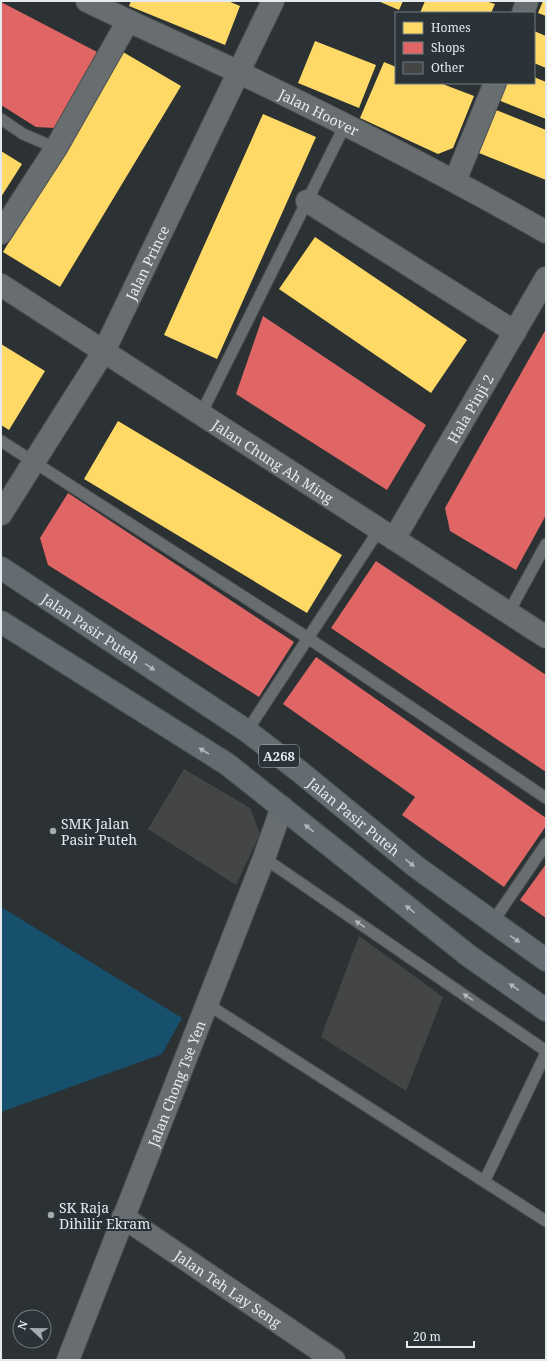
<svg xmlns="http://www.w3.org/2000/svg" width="547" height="1361" viewBox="0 0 547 1361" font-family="'Noto Serif',serif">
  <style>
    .green { fill: #17506d }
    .homes { fill: #ffd966 }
    .shops { fill: #e06666 }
    .building { fill: #434645 }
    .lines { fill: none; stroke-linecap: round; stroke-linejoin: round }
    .lane-casing { stroke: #4b5052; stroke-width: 13 }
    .street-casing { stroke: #4b5052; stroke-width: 24 }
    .primary-casing { stroke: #4b5052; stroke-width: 24 }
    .lane { stroke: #686d6f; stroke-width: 11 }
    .street { stroke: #686d6f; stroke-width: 22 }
    .primary { stroke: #636c70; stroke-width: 22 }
    .oneway { fill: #b0b8bc }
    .oneway2 { fill: #b2b8bb }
    .poi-dot { fill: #a4aaad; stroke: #293338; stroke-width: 1.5 }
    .labels { text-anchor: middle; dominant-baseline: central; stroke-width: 4; stroke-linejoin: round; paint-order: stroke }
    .shield { fill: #293338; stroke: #acb3b7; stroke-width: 1 }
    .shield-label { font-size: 13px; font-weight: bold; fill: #e4eaee }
    .street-label { font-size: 14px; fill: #e4eaee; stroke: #293338 }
    .poi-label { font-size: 14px; fill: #e4eaee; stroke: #293338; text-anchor: start }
  </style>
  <rect width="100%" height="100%" fill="#2c3234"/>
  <path class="green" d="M 1,907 L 182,1018 L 162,1054 L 1,1112 Z"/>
  <path class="homes" d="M 131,1 L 228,1 L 240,6 L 225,45 L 129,6 Z
    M 378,1 L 403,1 L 399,10 Z
    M 425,1 L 485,1 L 495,4 L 491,13 L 420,13 Z
    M 543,1 L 546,1 L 546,16 L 538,13 Z
    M 534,31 L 546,36 L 546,68 L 534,63 Z
    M 315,41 L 376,65 L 359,108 L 298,83 Z
    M 123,52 L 181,86 L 60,287 L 3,252 Z
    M 384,62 L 396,67 L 396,83 L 440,83 L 474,96 L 453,148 L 438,154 L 360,118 Z
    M 534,77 L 546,82 L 546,119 L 498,100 L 505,83 L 534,83 Z
    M 496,110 L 546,130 L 546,180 L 479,153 Z
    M 263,114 L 316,137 L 217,359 L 164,335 Z
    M 1,151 L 22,164 L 1,197 Z
    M 315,237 L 467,340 L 431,393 L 279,289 Z
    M 1,344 L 45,371 L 9,430 L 1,425 Z
    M 118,421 L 342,555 L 307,613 L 84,479 Z"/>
  <path class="shops" d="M 1,2 L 99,53 L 55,128 L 36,127 L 1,105 Z
    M 263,316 L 426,425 L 387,490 L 236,394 Z
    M 546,329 L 546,515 L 516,570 L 450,531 L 445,508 Z
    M 68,493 L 294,642 L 259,697 L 48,565 L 40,538 Z
    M 376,561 L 546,675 L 546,772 L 331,628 Z
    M 316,657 L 546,818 L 546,826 L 504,887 L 402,815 L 415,797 L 283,704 Z
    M 546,864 L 546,918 L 520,900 Z"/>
  <path class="building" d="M 184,769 L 250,808 L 260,834 L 236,885 L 148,829 Z
    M 359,936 L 443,997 L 406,1091 L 321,1037 Z"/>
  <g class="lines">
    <defs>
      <path id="lane" d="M 1,119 L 23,134 L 56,148
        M 201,414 L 345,125
        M 1,441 L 308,638 L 546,798
        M 509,612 L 546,544
        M 247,731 L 379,530
        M 264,858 L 546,1051
        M 492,923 L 546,844
        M 207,1004 L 546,1221
        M 485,1180 L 546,1053"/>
      <g id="street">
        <path id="s1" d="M 87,1 C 138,26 189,48 240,73 C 344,123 446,175 546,232"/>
        <path d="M 523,13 L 527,1"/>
        <path d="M 455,181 L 495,83"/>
        <path d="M 307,201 L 515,332"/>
        <path d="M 1,233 L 56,148 L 128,21"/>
        <path id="s2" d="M 1,285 L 546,637"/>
        <path id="s3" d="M 1,514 L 104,351 L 273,1"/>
        <path id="s4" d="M 394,539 L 546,278"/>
        <path id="s5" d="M 123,1217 L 334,1360"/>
        <path id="s6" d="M 68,1360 L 264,858 L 282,807"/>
      </g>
      <g id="primary">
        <path id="s7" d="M 1,568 L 247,731 L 299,771 L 415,866 L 546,960"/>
        <path d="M 1,622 L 227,764 L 469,956 L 546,1010"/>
      </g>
    </defs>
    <use href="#lane" class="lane-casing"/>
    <use href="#street" class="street-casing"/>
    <use href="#primary" class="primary-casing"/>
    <use href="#lane" class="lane"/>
    <use href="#street" class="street"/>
    <use href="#primary" class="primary"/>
  </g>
  <defs><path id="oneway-solid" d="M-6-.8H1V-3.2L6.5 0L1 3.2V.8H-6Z"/></defs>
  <g class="oneway">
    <use href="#oneway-solid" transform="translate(150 667) rotate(34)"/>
    <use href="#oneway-solid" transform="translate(204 751) rotate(-148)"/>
    <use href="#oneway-solid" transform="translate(309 828) rotate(-141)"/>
    <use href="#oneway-solid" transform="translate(410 863) rotate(39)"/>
    <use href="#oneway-solid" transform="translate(410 909) rotate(-141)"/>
    <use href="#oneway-solid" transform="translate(515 939) rotate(35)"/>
    <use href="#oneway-solid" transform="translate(514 987) rotate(-145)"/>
  </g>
  <g class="oneway2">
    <use href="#oneway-solid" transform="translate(360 924) rotate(-146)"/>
    <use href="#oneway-solid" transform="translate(468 997) rotate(-146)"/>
  </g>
  <g class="poi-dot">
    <circle cx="53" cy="831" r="4"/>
    <circle cx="51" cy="1215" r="4"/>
  </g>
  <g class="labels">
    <rect class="shield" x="259" y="745" width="40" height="22" rx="3"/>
    <g class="shield-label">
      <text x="279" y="756">A268</text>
    </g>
    <g class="street-label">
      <text stroke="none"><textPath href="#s1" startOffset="257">Jalan Hoover</textPath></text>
      <text stroke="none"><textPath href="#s3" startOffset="291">Jalan Prince</textPath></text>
      <text stroke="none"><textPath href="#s4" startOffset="151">Hala Pinji 2</textPath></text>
      <text stroke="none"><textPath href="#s2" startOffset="324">Jalan Chung Ah Ming</textPath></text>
      <text stroke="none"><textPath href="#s7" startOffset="108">Jalan Pasir Puteh</textPath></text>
      <text stroke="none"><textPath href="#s7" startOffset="432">Jalan Pasir Puteh</textPath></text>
      <text stroke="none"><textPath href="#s6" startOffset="297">Jalan Chong Tse Yen</textPath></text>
      <text stroke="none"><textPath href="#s5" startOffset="127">Jalan Teh Lay Seng</textPath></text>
    </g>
    <g class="poi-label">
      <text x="61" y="823">SMK Jalan<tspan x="61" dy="16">Pasir Puteh</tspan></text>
      <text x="59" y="1207">SK Raja<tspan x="59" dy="16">Dihilir Ekram</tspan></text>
    </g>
  </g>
  <rect width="547" height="1361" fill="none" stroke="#e4eaee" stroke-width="4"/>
  <rect x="395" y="12" width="140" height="72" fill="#293338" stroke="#747c81"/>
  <rect x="403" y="22" width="20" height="12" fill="#ffd966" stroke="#747c81"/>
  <text x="431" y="32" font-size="12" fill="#e4eaee">Homes</text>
  <rect x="403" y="42" width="20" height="12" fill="#e06666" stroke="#747c81"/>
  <text x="431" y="52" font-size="12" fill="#e4eaee">Shops</text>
  <rect x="403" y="62" width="20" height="12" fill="#434645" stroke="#747c81"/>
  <text x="431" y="72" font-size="12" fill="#e4eaee">Other</text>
  <g transform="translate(32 1329) rotate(292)"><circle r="19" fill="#293338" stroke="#747c81"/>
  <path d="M0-3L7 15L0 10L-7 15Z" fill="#a4aaad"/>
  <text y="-6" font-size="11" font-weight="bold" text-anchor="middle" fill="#e4eaee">N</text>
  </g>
  <path d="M407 1341v6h67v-6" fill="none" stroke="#e4eaee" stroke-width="2"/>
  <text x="413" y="1341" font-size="12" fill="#e4eaee" stroke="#293338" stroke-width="3" paint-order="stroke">20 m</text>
</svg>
